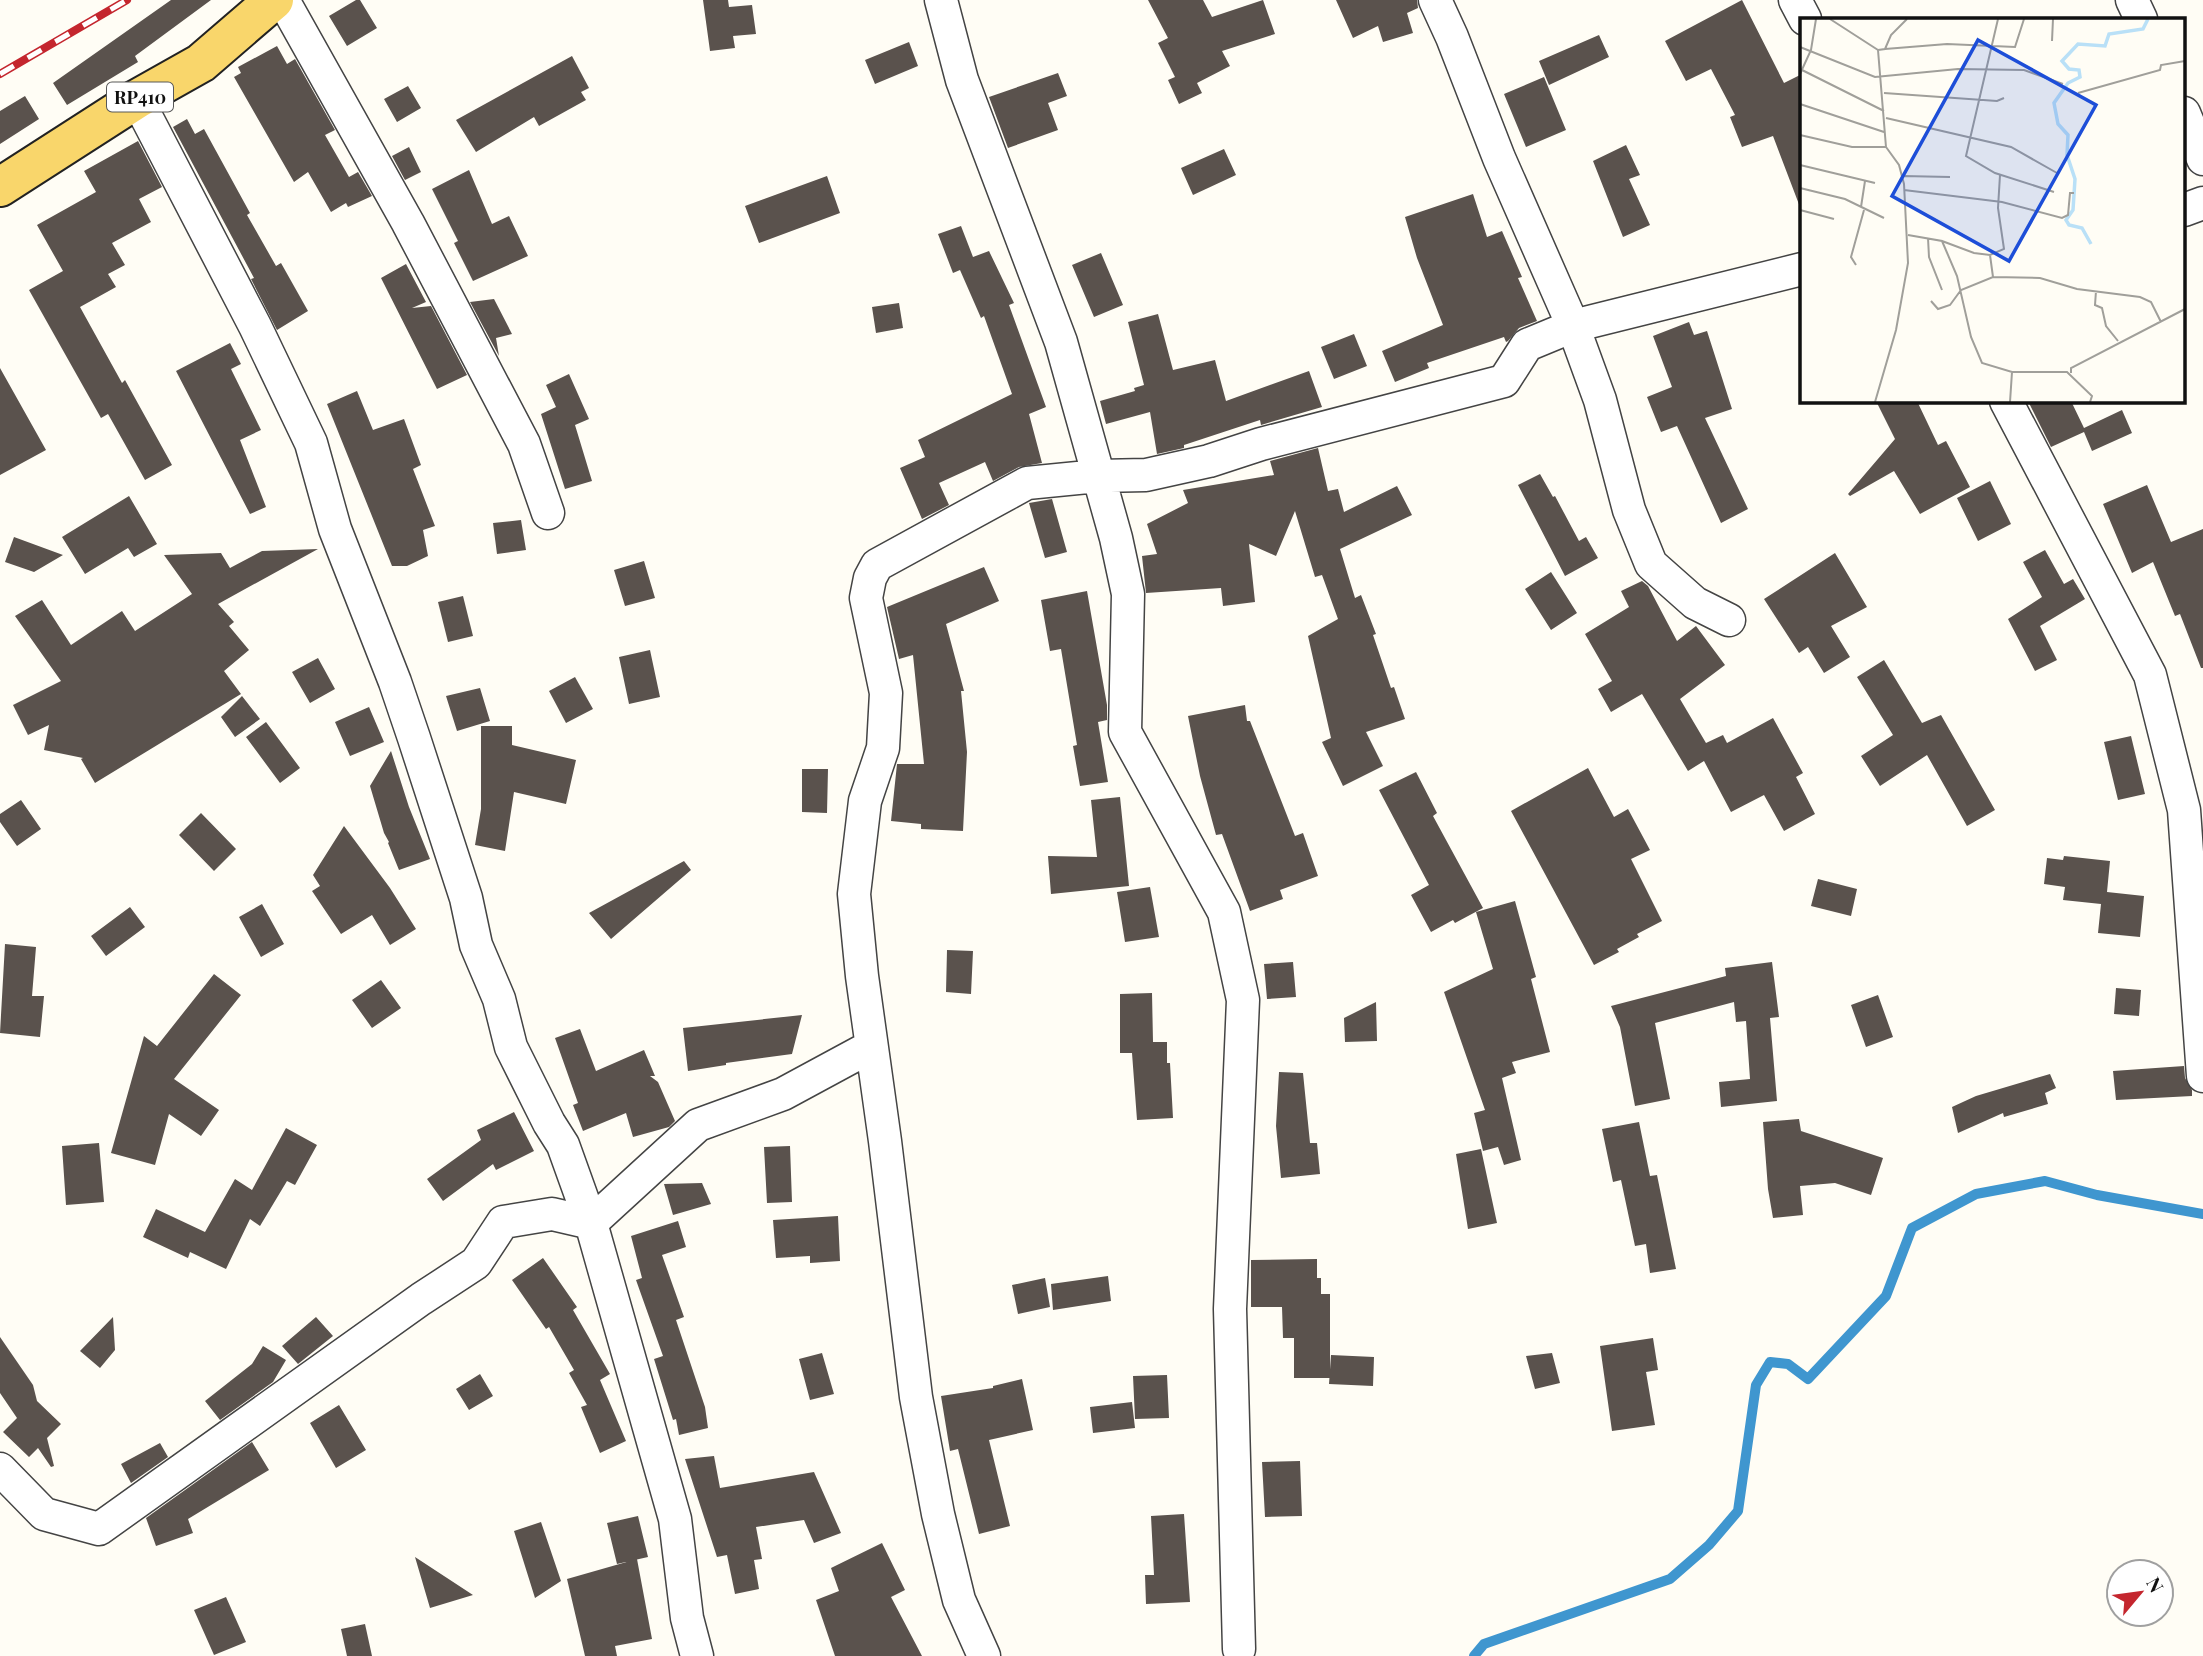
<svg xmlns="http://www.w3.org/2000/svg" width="2203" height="1656" viewBox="0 0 2203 1656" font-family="'Playfair Display',serif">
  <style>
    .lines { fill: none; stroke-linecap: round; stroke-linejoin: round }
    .stream { stroke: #3f96cf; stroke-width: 10 }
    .building { fill: #5a524d }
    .minor-casing { stroke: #444; stroke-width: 35 }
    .major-casing { stroke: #222; stroke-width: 42 }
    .minor { stroke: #fff; stroke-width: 32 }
    .major { stroke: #f9d66b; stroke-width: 38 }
    .rail-casing { stroke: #c4262e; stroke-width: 8 }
    .rail { stroke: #fff; stroke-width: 5; stroke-dasharray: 16; stroke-linecap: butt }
    .labels { text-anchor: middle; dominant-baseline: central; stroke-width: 7; stroke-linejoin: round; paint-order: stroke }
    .shield { fill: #fff; stroke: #585858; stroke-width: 2 }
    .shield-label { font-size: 18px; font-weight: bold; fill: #111 }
    .inset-river { fill: none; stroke: #b9e0f7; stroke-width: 3.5 }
    .inset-road { fill: none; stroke: #a09f9a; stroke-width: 2 }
    .view { fill: #1d4ed8; fill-opacity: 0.15; stroke: #1d4ed8; stroke-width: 3.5 }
    .inset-edge { fill: none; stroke: #111; stroke-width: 3.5 }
  </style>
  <rect width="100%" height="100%" fill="#fffdf5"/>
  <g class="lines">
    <path class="stream" d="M 1474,1656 L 1484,1644 L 1670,1579 L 1709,1545 L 1738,1511 L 1756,1385 L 1770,1362 L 1788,1364 L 1808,1379 L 1886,1296 L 1912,1228 L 1976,1194 L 2045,1181 L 2097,1195 L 2203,1214"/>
  </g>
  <path class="building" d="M 171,0 L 211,0 L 135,56 L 138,62 L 67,105 L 53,83 Z
    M 356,0 L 360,0 L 377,28 L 347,46 L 329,16 Z
    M 703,0 L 728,0 L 729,7 L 752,5 L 756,34 L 733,36 L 735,48 L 710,51 Z
    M 1148,0 L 1203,0 L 1212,17 L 1263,0 L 1275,34 L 1222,51 L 1230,66 L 1197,83 L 1202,93 L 1179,104 L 1168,80 L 1175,77 L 1158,43 L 1168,38 Z
    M 1336,0 L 1417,0 L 1418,8 L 1407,13 L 1413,33 L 1383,42 L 1378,26 L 1353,38 Z
    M 1742,0 L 1784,83 L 1802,74 L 1802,207 L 1800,207 L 1773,136 L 1742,147 L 1730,117 L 1735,115 L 1711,69 L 1686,81 L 1665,41 Z
    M 1599,35 L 1609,57 L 1549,85 L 1539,61 Z
    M 909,42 L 918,66 L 875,84 L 865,60 Z
    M 277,46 L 287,64 L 295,59 L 335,130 L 325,135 L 349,177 L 358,172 L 372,196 L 348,207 L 346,203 L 331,212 L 308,172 L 294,182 L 234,77 L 241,73 L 238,67 Z
    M 572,56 L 589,88 L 581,92 L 586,100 L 539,126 L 534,117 L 476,152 L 456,120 Z
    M 1058,73 L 1067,96 L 1048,103 L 1058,130 L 1008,148 L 989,97 Z
    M 1544,77 L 1566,130 L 1526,147 L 1504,94 Z
    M 408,86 L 421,108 L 397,122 L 384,99 Z
    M 25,96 L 39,119 L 0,144 L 0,111 Z
    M 187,119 L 195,134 L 204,129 L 250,213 L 247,215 L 276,266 L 281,263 L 308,311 L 277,330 L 251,279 L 254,278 L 173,127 Z
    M 138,141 L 162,187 L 139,199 L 151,222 L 112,243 L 125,265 L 108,274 L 116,287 L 80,307 L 122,383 L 125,380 L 172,465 L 145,480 L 108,414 L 101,418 L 29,290 L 63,271 L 37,225 L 96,192 L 84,171 Z
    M 1626,145 L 1640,175 L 1629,179 L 1650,225 L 1623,237 L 1593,161 Z
    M 409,147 L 421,172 L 405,180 L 392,156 Z
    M 1224,149 L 1236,175 L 1193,195 L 1181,168 Z
    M 469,170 L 492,224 L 509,216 L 528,256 L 473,281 L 454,243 L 458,241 L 432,189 Z
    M 827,176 L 840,213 L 759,243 L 745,206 Z
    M 1473,194 L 1487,237 L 1502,231 L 1522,277 L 1518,278 L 1537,321 L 1519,328 L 1508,341 L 1506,342 L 1504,337 L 1427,363 L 1429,368 L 1395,382 L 1382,351 L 1443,325 L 1417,258 L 1405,217 Z
    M 961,226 L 973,257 L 989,251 L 1014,303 L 1009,305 L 1046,407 L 1029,414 L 1042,463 L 1019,467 L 993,481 L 985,462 L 939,483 L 949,505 L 922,519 L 900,468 L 925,457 L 918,440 L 1012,394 L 984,316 L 981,318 L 960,270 L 953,273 L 938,234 Z
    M 1101,253 L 1123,305 L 1094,317 L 1072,265 Z
    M 406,264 L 426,302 L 412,308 L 431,306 L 467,375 L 437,389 L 381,278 Z
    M 494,299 L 512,334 L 496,338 L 499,356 L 470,302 Z
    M 899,303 L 903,328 L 876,333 L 872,307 Z
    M 1158,314 L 1173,370 L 1215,360 L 1226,401 L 1309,371 L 1322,407 L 1261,425 L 1260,420 L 1184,445 L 1184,448 L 1157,454 L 1150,412 L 1106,424 L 1100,401 L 1135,391 L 1134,388 L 1144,385 L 1128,322 Z
    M 1689,322 L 1694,335 L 1707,331 L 1732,409 L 1705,418 L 1748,509 L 1721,523 L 1677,426 L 1661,432 L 1647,397 L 1672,387 L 1653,336 Z
    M 1354,334 L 1367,366 L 1334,379 L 1321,347 Z
    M 230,343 L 241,364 L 231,369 L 261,430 L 240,440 L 266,507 L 250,514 L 176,371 Z
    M 0,368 L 46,450 L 0,475 Z
    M 569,374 L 589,419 L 575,425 L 592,481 L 565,489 L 541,414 L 556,407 L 546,385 Z
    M 357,391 L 373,430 L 404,419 L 421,465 L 413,469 L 435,526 L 423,530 L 428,556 L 407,566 L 392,566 L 327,404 Z
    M 1876,401 L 1917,401 L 1938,445 L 1946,441 L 1970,487 L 1920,514 L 1894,471 L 1850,496 L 1848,494 L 1895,439 Z
    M 2028,401 L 2071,401 L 2084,428 L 2122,410 L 2132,433 L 2092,451 L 2084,432 L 2051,447 Z
    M 1318,448 L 1328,491 L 1338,489 L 1344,512 L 1397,486 L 1412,515 L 1340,549 L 1355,598 L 1361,595 L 1376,634 L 1373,635 L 1391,688 L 1394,687 L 1405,719 L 1366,732 L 1383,766 L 1343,786 L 1322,742 L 1331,738 L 1308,636 L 1338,619 L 1322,575 L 1315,577 L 1295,511 L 1276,556 L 1249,544 L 1255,602 L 1223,606 L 1221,588 L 1146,593 L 1142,556 L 1157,554 L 1147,524 L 1188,503 L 1183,490 L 1274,475 L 1270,461 Z
    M 1540,474 L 1553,497 L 1555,496 L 1579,541 L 1586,537 L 1598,558 L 1565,576 L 1518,485 Z
    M 1990,481 L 2011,524 L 1978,541 L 1957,498 Z
    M 2147,485 L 2171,542 L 2203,529 L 2203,668 L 2201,668 L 2180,614 L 2175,616 L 2153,562 L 2132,573 L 2103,504 Z
    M 129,496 L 157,544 L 134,557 L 128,548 L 85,574 L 62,537 Z
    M 1052,499 L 1067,552 L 1045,558 L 1029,503 Z
    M 521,520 L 526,550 L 497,554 L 493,523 Z
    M 14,537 L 63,555 L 34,572 L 5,562 Z
    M 318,549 L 218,604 L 234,622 L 229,626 L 249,650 L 224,671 L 241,694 L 95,783 L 81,759 L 83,758 L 44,750 L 49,725 L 28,735 L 13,705 L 61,681 L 15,616 L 42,600 L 71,645 L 122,611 L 135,631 L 192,594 L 164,555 L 221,553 L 230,568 L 262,551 Z
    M 2045,550 L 2064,584 L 2073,579 L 2085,599 L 2040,626 L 2057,660 L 2035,671 L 2008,619 L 2042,597 L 2023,562 Z
    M 1835,553 L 1867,607 L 1831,626 L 1850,657 L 1824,673 L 1808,647 L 1799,653 L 1764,599 Z
    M 644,561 L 655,598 L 625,606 L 614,570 Z
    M 984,567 L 999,601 L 946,624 L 964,691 L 961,691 L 967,752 L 963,831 L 921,829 L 921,824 L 891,821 L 897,764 L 924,764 L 913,655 L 899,659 L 887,607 Z
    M 1551,572 L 1577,613 L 1551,630 L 1525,589 Z
    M 1642,581 L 1648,586 L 1677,641 L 1696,626 L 1725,665 L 1680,699 L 1706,743 L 1723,735 L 1727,743 L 1773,718 L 1803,773 L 1796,777 L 1815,814 L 1784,831 L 1764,795 L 1731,812 L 1704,761 L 1688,771 L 1642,694 L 1611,712 L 1598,689 L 1612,681 L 1585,634 L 1629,607 L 1621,591 Z
    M 1087,591 L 1107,705 L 1107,720 L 1098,722 L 1108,782 L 1080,786 L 1073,746 L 1077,745 L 1061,649 L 1050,651 L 1041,600 Z
    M 463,596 L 473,636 L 448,642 L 438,602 Z
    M 650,650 L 660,697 L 629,704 L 619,657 Z
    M 318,658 L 335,689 L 310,703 L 292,672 Z
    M 1884,660 L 1922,723 L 1941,715 L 1995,810 L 1967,826 L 1927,755 L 1880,786 L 1861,756 L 1893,735 L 1857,677 Z
    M 575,677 L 593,709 L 566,723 L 549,691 Z
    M 480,688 L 490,721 L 457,731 L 446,696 Z
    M 242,696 L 260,719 L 235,737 L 221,717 Z
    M 1245,705 L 1247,721 L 1250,721 L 1295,836 L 1303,833 L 1318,876 L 1280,890 L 1283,899 L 1250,911 L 1222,834 L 1216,835 L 1200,776 L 1188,716 Z
    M 369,707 L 384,742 L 350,756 L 335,722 Z
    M 266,722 L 300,768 L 280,783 L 246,737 Z
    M 481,726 L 512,726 L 512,745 L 576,760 L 566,804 L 514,792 L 505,851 L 475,845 L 481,809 Z
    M 2131,736 L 2145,794 L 2118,800 L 2104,742 Z
    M 391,751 L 409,807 L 430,859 L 399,870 L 388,843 L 389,842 L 384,833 L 370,786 Z
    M 1588,768 L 1614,817 L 1628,809 L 1650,850 L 1631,859 L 1662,921 L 1637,934 L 1639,937 L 1617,949 L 1619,952 L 1594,965 L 1511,811 Z
    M 802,769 L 828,769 L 827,813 L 802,812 Z
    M 1416,772 L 1437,813 L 1433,816 L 1483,908 L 1455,923 L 1453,920 L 1431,932 L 1411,895 L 1429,885 L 1379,790 Z
    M 1120,797 L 1129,886 L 1051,894 L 1048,856 L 1097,857 L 1091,800 Z
    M 21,800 L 41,829 L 17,846 L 0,822 L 0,814 Z
    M 201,813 L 236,849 L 214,871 L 179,835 Z
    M 344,826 L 390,888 L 416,929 L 390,945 L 372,915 L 341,934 L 312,891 L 320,886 L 313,875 Z
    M 2064,856 L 2110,861 L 2107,892 L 2144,896 L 2140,937 L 2098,933 L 2101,904 L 2063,900 L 2065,887 L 2044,884 L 2047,858 L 2063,860 Z
    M 684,861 L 691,870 L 611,939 L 589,913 Z
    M 1818,879 L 1857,889 L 1851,916 L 1811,906 Z
    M 1150,887 L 1159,937 L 1125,942 L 1117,892 Z
    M 1515,901 L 1536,977 L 1531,979 L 1550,1052 L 1512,1062 L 1516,1073 L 1502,1078 L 1521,1160 L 1504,1165 L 1498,1147 L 1483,1151 L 1474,1113 L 1485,1110 L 1444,992 L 1493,969 L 1476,912 Z
    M 262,904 L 284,944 L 261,957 L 239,917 Z
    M 130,907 L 145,927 L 106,956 L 91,936 Z
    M 5,944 L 36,947 L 32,996 L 44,996 L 40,1037 L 0,1033 Z
    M 947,950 L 973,951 L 971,994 L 946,992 Z
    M 1293,962 L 1296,997 L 1267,999 L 1264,964 Z
    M 1772,962 L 1779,1017 L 1770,1018 L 1777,1101 L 1721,1107 L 1719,1082 L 1750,1079 L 1746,1021 L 1736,1022 L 1734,1002 L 1655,1023 L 1670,1099 L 1635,1106 L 1620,1027 L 1611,1006 L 1726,976 L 1725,968 Z
    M 214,974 L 241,995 L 174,1079 L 219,1110 L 201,1136 L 169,1114 L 155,1165 L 111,1153 L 144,1036 L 157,1046 Z
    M 381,980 L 401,1008 L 372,1028 L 352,1000 Z
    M 2116,988 L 2141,990 L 2139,1016 L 2114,1014 Z
    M 1152,993 L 1153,1042 L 1167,1042 L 1167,1063 L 1170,1063 L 1173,1118 L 1137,1120 L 1132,1053 L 1120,1053 L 1120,994 Z
    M 1878,995 L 1893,1037 L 1866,1047 L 1851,1005 Z
    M 1376,1002 L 1377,1041 L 1345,1042 L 1344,1018 Z
    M 802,1015 L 792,1054 L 726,1063 L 726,1065 L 688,1071 L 683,1028 Z
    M 580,1029 L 596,1071 L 644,1050 L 655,1076 L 650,1076 L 658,1082 L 675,1121 L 669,1127 L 633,1137 L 626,1113 L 583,1131 L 573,1105 L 578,1103 L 555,1038 Z
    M 2184,1066 L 2185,1078 L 2192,1090 L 2192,1096 L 2116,1100 L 2113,1071 Z
    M 1279,1072 L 1303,1073 L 1310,1143 L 1317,1143 L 1320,1174 L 1281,1178 L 1276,1126 Z
    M 2050,1074 L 2056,1088 L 2045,1093 L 2048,1104 L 2004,1117 L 2003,1113 L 1958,1133 L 1952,1107 L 1976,1096 Z
    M 514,1112 L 534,1151 L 496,1170 L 493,1164 L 443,1201 L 427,1179 L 481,1140 L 477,1130 Z
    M 1799,1119 L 1801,1131 L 1883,1158 L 1871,1195 L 1835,1183 L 1800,1186 L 1803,1215 L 1773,1218 L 1768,1189 L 1763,1122 Z
    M 1639,1122 L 1650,1176 L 1657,1175 L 1676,1269 L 1650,1273 L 1646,1244 L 1635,1246 L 1621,1180 L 1613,1182 L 1602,1129 Z
    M 286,1128 L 317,1145 L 295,1185 L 287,1181 L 260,1226 L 250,1219 L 226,1269 L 190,1252 L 188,1258 L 143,1237 L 156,1209 L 205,1232 L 235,1179 L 252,1190 Z
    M 99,1143 L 104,1202 L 66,1205 L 62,1146 Z
    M 790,1146 L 792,1202 L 767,1203 L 764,1147 Z
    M 1481,1149 L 1497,1223 L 1468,1229 L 1456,1154 Z
    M 702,1183 L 711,1204 L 673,1215 L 664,1184 Z
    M 838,1216 L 840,1261 L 810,1263 L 810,1256 L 776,1258 L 773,1220 Z
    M 678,1221 L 686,1247 L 662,1255 L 684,1317 L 676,1320 L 705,1407 L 708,1428 L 679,1435 L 676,1419 L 673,1420 L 654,1359 L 663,1356 L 636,1280 L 642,1278 L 631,1236 Z
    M 543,1258 L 577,1307 L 573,1310 L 610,1374 L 600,1380 L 626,1441 L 600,1453 L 581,1407 L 587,1405 L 569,1373 L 574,1370 L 549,1327 L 546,1329 L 512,1280 Z
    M 1317,1259 L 1317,1278 L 1321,1278 L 1321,1294 L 1330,1294 L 1330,1378 L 1294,1378 L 1294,1338 L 1283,1338 L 1282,1307 L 1251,1307 L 1251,1260 Z
    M 1108,1276 L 1111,1301 L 1053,1310 L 1051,1284 Z
    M 1045,1278 L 1050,1307 L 1018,1314 L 1012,1285 Z
    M 113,1317 L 115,1350 L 100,1368 L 80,1351 Z
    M 316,1317 L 333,1336 L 298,1364 L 282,1346 Z
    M 0,1337 L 33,1385 L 37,1401 L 61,1424 L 47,1438 L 54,1466 L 51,1467 L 38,1448 L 29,1457 L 3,1432 L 17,1418 L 0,1393 Z
    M 1653,1338 L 1658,1370 L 1646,1372 L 1655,1425 L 1612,1431 L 1600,1346 Z
    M 263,1346 L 286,1360 L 273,1382 L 220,1420 L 205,1401 L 252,1364 Z
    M 822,1353 L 834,1394 L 810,1400 L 799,1359 Z
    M 1552,1353 L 1560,1383 L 1535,1389 L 1526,1356 Z
    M 1331,1355 L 1374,1357 L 1373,1386 L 1329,1384 Z
    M 480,1374 L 493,1396 L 469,1410 L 456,1389 Z
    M 1167,1375 L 1169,1418 L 1135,1419 L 1133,1376 Z
    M 1022,1379 L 1033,1430 L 989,1440 L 1010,1526 L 979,1534 L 958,1449 L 950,1451 L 941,1396 L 993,1388 L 993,1386 Z
    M 1132,1402 L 1135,1428 L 1093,1433 L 1090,1407 Z
    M 339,1405 L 366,1450 L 336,1468 L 310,1423 Z
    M 252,1442 L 269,1470 L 188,1519 L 193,1533 L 156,1546 L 146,1518 Z
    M 160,1443 L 168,1457 L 131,1483 L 121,1464 Z
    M 714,1456 L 720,1488 L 814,1472 L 841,1533 L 814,1543 L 804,1520 L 756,1527 L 762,1559 L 754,1560 L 759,1589 L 735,1594 L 727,1555 L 717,1557 L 685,1459 Z
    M 1300,1461 L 1302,1516 L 1265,1517 L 1262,1462 Z
    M 1184,1514 L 1190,1602 L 1146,1604 L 1145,1575 L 1154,1575 L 1151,1516 Z
    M 638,1516 L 648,1557 L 617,1564 L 607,1523 Z
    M 541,1522 L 561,1581 L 535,1598 L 514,1531 Z
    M 882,1543 L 905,1590 L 891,1597 L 922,1656 L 835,1656 L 816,1600 L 839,1591 L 831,1568 Z
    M 415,1557 L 473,1595 L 430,1608 Z
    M 637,1559 L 652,1639 L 615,1646 L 617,1656 L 585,1656 L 567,1579 Z
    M 226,1597 L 246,1642 L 214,1655 L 194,1610 Z
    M 365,1624 L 372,1656 L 347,1656 L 341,1629 Z"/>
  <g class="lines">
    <defs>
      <path id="minor" d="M 283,0 L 408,223 L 524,444 L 548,513
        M 941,0 L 962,80 L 1061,342 L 1116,538 L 1128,594 L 1125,732 L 1224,912 L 1243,1000 L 1230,1309 L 1239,1649
        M 1435,0 L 1452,37 L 1499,158 L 1573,326 L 1600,400 L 1629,510 L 1651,564 L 1695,603 L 1729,620
        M 1795,0 L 1805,19
        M 2132,0 L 2141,19
        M 137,99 L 255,326 L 311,443 L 335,529 L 395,682 L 414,738 L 466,898 L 476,945 L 499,999 L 511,1047 L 549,1123 L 563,1145 L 591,1223 L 675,1519 L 687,1618 L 697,1656
        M 2184,113 L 2203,159
        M 2184,210 L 2203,203
        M 2006,401 L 2150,675 L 2184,810 L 2203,1076
        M 0,1469 L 44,1514 L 99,1529 L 421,1299 L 476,1263 L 503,1222 L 552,1214 L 591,1223 L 698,1125 L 783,1094 L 870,1047
        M 984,1656 L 959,1600 L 938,1514 L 916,1397 L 885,1141 L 862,976 L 854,894 L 865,801 L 883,748 L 886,693 L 866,598 L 870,578 L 877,565 L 1027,483 L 1098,476 L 1146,475 L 1209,461 L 1261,444 L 1504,381 L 1527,345 L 1573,326 L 1802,269"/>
      <path id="major" d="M 0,187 L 137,99 L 201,63 L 274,0"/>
    </defs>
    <use href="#minor" class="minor-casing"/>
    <use href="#major" class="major-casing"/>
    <use href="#minor" class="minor"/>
    <use href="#major" class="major"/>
    <defs>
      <path id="rail" d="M 0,74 L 127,0"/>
    </defs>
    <use href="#rail" class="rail-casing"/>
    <use href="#rail" class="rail"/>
  </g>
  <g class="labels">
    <rect class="shield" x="107" y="82.5" width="66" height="29" rx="5"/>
    <g class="shield-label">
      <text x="140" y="97">RP410</text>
    </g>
  </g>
  <g transform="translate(1800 18)">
    <rect width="385" height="385" fill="#fffdf5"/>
    <path class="inset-river" d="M 291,226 L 282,210 L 269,207 L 266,202 L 273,192 L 275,161 L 267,137 L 268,117 L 258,106 L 254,85 L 268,65 L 280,59 L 279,52 L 269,51 L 262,43 L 278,26 L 305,28 L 309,16 L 343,11 L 348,1"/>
    <path class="inset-road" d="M 30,1 L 78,32 L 86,129 L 99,147 L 104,166 L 108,245 L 96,312 L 75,384M 198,1 L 166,138 L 195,155 L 254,174M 252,23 L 253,1M 0,29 L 75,59 L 158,51 L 224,52 L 263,66M 85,31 L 147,26 L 215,29 L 224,1M 78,32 L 85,31 L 91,17 L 107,1M 0,51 L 84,93M 0,56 L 11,32 L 16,1M 84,75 L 197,83 L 204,80M 278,75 L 360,52 L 361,47 L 385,43M 0,86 L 84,114M 86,100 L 211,129 L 257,155M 0,117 L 52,129 L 86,129M 0,147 L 75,165M 103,158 L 150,159M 0,170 L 45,181 L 84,200M 104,172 L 202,184 L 262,200 L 268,197 L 270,175 L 274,175M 61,189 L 65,163M 0,192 L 34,201M 108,217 L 142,223 L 157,258 L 171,319 L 182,345 L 212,354 L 267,354 L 292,378 L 290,384M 128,220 L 129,239 L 142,272M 142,223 L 174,235 L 190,237 L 204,231 L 198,190 L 200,157M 190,237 L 193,259M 56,247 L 51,239 L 64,192M 296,273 L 295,287 L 302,290 L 306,308 L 318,323M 131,283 L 138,291 L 150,287 L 161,272 L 193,259 L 240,260 L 277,271 L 340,279 L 351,284 L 361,304M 271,355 L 271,350 L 385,291M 210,384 L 212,354"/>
    <path class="view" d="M 178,22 L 296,87 L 209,243 L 92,178 Z"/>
    <rect width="385" height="385" class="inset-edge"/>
  </g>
  <g transform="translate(2140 1593) rotate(61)"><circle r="33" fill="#ffffff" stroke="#a0a0a0" stroke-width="2"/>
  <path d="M0-5L12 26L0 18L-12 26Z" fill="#c4262e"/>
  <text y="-10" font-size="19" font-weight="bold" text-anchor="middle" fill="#111111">N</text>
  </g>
</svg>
